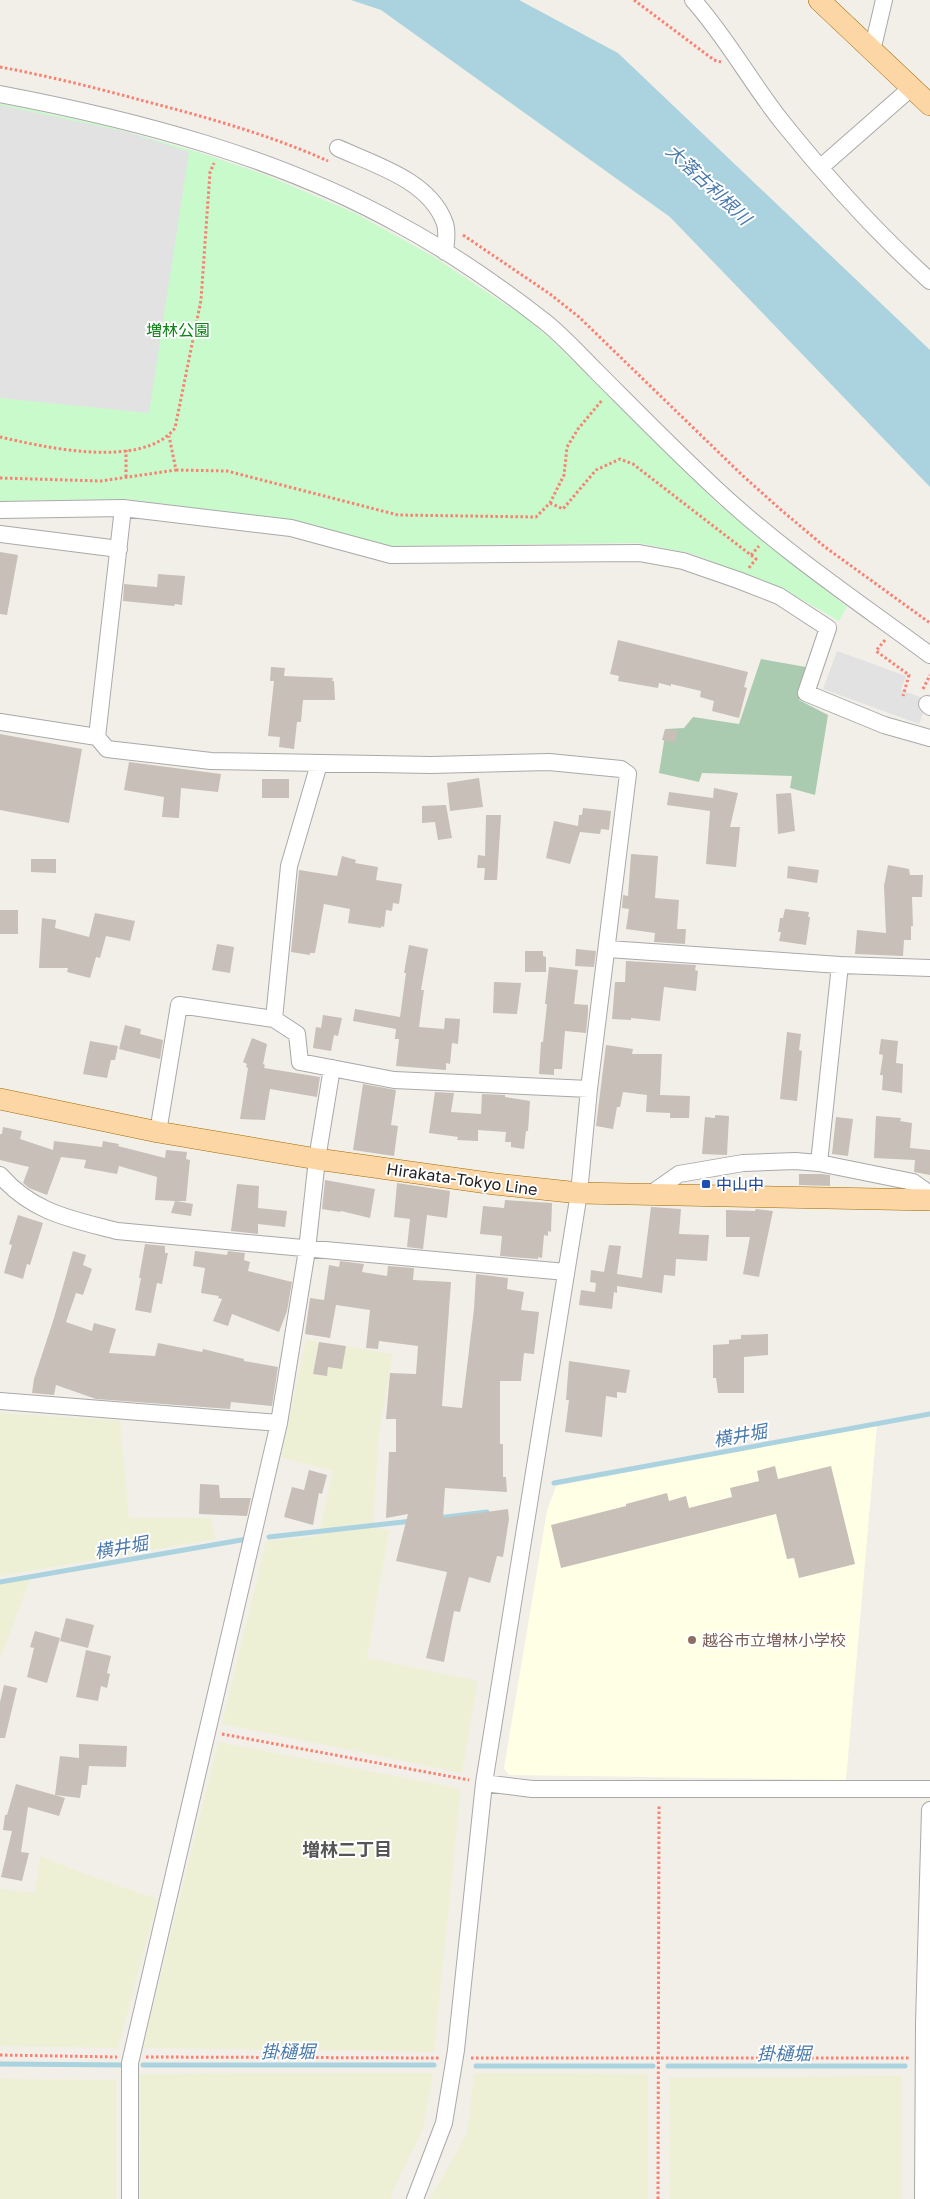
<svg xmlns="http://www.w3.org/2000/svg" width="930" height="2199" viewBox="0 0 930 2199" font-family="'Golos Text','Noto Sans JP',sans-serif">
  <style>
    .education { fill: #ffffe5 }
    .farmland { fill: #eef0d5 }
    .cemetery { fill: #aacbaf }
    .park { fill: #c8facc }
    .parking { fill: #e2e2e2 }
    .water { fill: #aad3df }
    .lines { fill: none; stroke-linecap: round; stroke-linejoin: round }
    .stream { stroke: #aad3df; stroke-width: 5 }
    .building { fill: #c7bfb8 }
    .minor-casing { stroke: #a9a9a9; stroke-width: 18 }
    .major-casing { stroke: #a06b00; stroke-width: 22 }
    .path { stroke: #fa8072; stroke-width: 3; stroke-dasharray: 2.5 2.5; stroke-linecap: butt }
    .minor { stroke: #fff; stroke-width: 16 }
    .major { stroke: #fcd6a4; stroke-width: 21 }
    .transit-dot { fill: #1a4fb4; stroke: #fff; stroke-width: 2 }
    .education-dot { fill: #8d6e63; stroke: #fff; stroke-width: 2 }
    .labels { text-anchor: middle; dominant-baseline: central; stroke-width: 4; stroke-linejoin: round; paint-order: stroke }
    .park-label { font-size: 16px; fill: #0c8416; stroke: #fff }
    .street-label { font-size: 16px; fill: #222; stroke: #fff }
    .transit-label { font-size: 16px; fill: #164399; stroke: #fff; text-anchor: start }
    .education-label { font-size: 16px; fill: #785e54; stroke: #fff; text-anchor: start }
    .water-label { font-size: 18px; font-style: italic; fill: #4a7aab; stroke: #fff }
    .neighbourhood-label { font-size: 18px; font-weight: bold; fill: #555; stroke: #fff }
  </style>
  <rect width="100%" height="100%" fill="#f2efe9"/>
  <path class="education" d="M 877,1425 L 846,1780 L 509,1775 L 504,1768 L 547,1511 L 556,1486 Z"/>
  <path class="farmland" d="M 306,1340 L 393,1354 L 379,1432 L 373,1526 L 389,1531 L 367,1658 L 478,1681 L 462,1773 L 222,1724 L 266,1541 L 318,1536 L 333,1471 L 281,1457 Z
    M 0,1413 L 120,1421 L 129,1518 L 211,1518 L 215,1539 L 0,1576 Z
    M 31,1578 L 0,1659 L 0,1584 Z
    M 218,1742 L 461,1789 L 434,2052 L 143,2048 Z
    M 40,1856 L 96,1878 L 158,1899 L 118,2048 L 0,2046 L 0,1889 L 35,1893 Z
    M 433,2073 L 424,2127 L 392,2193 L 391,2199 L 140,2199 L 139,2074 Z
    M 474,2073 L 648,2074 L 648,2199 L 430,2199 L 467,2133 Z
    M 902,2076 L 902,2199 L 669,2199 L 669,2078 Z
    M 0,2079 L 116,2080 L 116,2199 L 0,2199 Z"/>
  <path class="cemetery" d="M 761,659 L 806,667 L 799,700 L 828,715 L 815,795 L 790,788 L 792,776 L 702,773 L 699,782 L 659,773 L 666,729 L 684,728 L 693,717 L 739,724 Z"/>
  <path class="park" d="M 0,103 L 107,126 L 201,153 L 266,175 L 355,213 L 434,257 L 526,318 L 553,341 L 718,504 L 847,607 L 839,621 L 785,590 L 693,554 L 639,543 L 391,546 L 297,521 L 127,499 L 0,501 Z"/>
  <path class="parking" d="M 0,105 L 127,132 L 189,152 L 149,413 L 0,398 Z
    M 837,651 L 906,676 L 901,690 L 928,700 L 919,724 L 823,689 Z"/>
  <path class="water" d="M 351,0 L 519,0 L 618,53 L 930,350 L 930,487 L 670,217 L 381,10 Z"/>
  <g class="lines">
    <path class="stream" d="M 554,1483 L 930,1414
      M 438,1518 L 487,1512
      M 269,1537 L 412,1521
      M 0,1582 L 247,1539
      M 0,2064 L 125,2065
      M 143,2065 L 434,2065
      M 476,2066 L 653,2066
      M 668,2066 L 905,2066"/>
  </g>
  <path class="building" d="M 0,552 L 18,555 L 7,615 L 0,614 Z
    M 158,574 L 185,576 L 182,605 L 175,604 L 174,606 L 123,601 L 124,584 L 157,587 Z
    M 618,640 L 748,672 L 744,687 L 747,688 L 739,718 L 712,711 L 714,701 L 700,697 L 701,691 L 671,684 L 671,686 L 659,683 L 658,688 L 618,681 L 619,676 L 610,674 Z
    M 271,667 L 285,668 L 284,676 L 333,678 L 332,681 L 334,681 L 335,700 L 303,700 L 301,722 L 297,722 L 294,749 L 279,747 L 280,737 L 268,736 L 274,681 L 270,681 Z
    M 665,729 L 678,731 L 675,743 L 662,740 Z
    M 0,734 L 82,749 L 69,823 L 0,810 Z
    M 129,762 L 221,774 L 218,792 L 181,788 L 179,818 L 162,817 L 164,797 L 124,790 Z
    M 479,778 L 483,807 L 450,811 L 447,783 Z
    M 262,779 L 289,779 L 289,798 L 262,798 Z
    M 714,788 L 738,793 L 730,827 L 740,827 L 736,867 L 706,864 L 710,811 L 667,805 L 669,792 L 713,798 Z
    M 791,793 L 795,831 L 778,834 L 776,794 Z
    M 446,805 L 452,838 L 438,840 L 435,822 L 422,823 L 422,806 Z
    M 583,808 L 611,811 L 609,830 L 601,829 L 600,834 L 580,832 L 570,864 L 546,858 L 554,821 L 578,826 L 579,815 L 582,815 Z
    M 486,815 L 501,815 L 497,880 L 484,880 L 485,868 L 477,868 L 478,855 L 485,856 Z
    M 631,854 L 658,856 L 655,898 L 679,900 L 677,929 L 686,929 L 685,944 L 654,942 L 655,933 L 626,929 L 629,909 L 622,908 L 623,895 L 628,896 Z
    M 342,856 L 356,860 L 355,863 L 378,867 L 376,880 L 402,884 L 399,904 L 393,903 L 392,911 L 386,910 L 384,927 L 381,926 L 381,928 L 348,923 L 350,909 L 324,904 L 315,953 L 310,953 L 310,955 L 291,952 L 299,870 L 337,876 Z
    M 31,859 L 56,859 L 56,873 L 31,872 Z
    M 888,865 L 909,869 L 910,875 L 923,875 L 922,897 L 912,897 L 913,926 L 911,926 L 911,940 L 904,940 L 903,956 L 855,954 L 857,930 L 886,933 L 884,886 Z
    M 788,866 L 819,870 L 817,883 L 787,878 Z
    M 785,909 L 809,912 L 808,917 L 810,917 L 806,945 L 779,941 L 781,932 L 778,932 L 780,918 L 783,918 Z
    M 0,910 L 18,910 L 18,934 L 0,934 Z
    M 95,913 L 135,921 L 130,941 L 106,936 L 100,958 L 96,957 L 90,978 L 67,972 L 68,968 L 39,968 L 42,918 L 56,920 L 55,928 L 89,937 Z
    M 217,944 L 234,947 L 230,973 L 212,970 Z
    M 409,945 L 428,949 L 421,990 L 424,990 L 419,1027 L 444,1029 L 445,1018 L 460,1019 L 458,1044 L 452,1043 L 450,1064 L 446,1063 L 446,1070 L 396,1066 L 399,1039 L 395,1039 L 396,1029 L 353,1021 L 355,1009 L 400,1017 L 406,973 L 404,973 Z
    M 576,949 L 596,951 L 594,967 L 575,966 Z
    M 525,951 L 543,951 L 543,956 L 546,957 L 546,972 L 525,972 Z
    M 626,961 L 696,965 L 695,970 L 698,971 L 696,991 L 664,987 L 660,1021 L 631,1018 L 631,1020 L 612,1019 L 615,982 L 625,982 Z
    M 549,967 L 578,970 L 574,1004 L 588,1005 L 588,1013 L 586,1033 L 565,1031 L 562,1069 L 554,1069 L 554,1075 L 539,1074 L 541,1042 L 543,1042 L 547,1004 L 545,1004 Z
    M 494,982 L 521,983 L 517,1014 L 493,1013 Z
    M 323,1015 L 342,1018 L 338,1036 L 334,1035 L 331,1051 L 313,1048 L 316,1027 L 321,1028 Z
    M 125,1025 L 141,1029 L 140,1034 L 163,1040 L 160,1059 L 119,1049 Z
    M 787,1032 L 801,1034 L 799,1050 L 802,1051 L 797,1101 L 780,1099 Z
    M 252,1038 L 267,1044 L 263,1064 L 265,1065 L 264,1068 L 320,1077 L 317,1097 L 270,1089 L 265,1120 L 240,1119 L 248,1068 L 246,1067 L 247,1064 L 243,1062 Z
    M 881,1039 L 898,1041 L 896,1063 L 903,1064 L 902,1093 L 882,1090 L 883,1075 L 880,1075 L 883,1055 L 879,1054 Z
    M 90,1041 L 118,1046 L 115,1060 L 111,1060 L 107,1078 L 83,1074 Z
    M 606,1045 L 633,1049 L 632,1054 L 662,1054 L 660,1095 L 690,1096 L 689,1118 L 670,1118 L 670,1113 L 646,1112 L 647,1095 L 623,1092 L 620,1107 L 617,1107 L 613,1129 L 596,1126 Z
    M 363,1084 L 396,1090 L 391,1125 L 398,1126 L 394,1156 L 353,1150 Z
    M 435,1092 L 454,1093 L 451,1112 L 481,1114 L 482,1094 L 505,1095 L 505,1097 L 530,1101 L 528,1131 L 526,1131 L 524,1149 L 511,1147 L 511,1142 L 505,1142 L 506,1132 L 478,1130 L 478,1141 L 457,1140 L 458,1137 L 429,1133 Z
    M 715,1115 L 729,1116 L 727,1155 L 702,1154 L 705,1117 L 715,1118 Z
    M 876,1116 L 901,1118 L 900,1121 L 912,1123 L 910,1148 L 930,1150 L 930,1175 L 914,1172 L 915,1160 L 874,1158 Z
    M 836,1117 L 853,1119 L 848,1156 L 832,1154 Z
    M 3,1127 L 22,1131 L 20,1139 L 53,1150 L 54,1141 L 102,1147 L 103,1141 L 119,1144 L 118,1146 L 165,1158 L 166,1150 L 187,1152 L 186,1159 L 190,1160 L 186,1201 L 176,1201 L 193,1204 L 191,1216 L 171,1213 L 175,1201 L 155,1200 L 157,1177 L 119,1166 L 117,1174 L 84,1168 L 86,1160 L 61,1157 L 47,1195 L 29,1188 L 23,1183 L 29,1167 L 0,1160 L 0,1134 L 2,1134 Z
    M 799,1174 L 821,1174 L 830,1175 L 830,1186 L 799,1185 Z
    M 325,1180 L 375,1189 L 370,1218 L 341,1211 L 340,1212 L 322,1209 Z
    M 397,1183 L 450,1191 L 447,1218 L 427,1215 L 423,1249 L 407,1247 L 410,1219 L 394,1217 Z
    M 237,1184 L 259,1186 L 258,1208 L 287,1211 L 285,1227 L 258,1224 L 258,1234 L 231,1231 Z
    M 505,1200 L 552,1203 L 551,1232 L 548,1231 L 548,1236 L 544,1235 L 542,1258 L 538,1257 L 538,1259 L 500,1256 L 502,1236 L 480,1234 L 483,1206 L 504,1208 Z
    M 651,1207 L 681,1209 L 679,1234 L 709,1235 L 707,1261 L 676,1259 L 675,1276 L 664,1275 L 662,1293 L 617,1286 L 617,1293 L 614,1292 L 612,1309 L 579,1305 L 581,1290 L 595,1292 L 596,1283 L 590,1282 L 591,1270 L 604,1272 L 609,1245 L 621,1246 L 617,1274 L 642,1278 Z
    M 756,1209 L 773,1211 L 759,1277 L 743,1274 L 750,1237 L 726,1237 L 726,1210 L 755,1211 Z
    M 18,1215 L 43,1223 L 30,1265 L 27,1264 L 23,1279 L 4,1273 L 12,1245 L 9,1244 Z
    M 145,1244 L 165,1246 L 165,1253 L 168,1253 L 162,1284 L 157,1283 L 151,1313 L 135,1310 L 141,1278 L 139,1278 Z
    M 73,1251 L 86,1255 L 83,1265 L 92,1269 L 83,1295 L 76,1293 L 66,1322 L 92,1331 L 94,1323 L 116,1329 L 109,1353 L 155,1356 L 158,1343 L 202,1352 L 203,1349 L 244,1359 L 244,1361 L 278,1367 L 272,1406 L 231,1402 L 230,1409 L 96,1399 L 56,1385 L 54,1395 L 32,1393 L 34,1379 L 54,1318 Z
    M 195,1251 L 227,1255 L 228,1251 L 245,1253 L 244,1260 L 250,1262 L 248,1271 L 292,1282 L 287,1311 L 279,1332 L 232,1314 L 228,1326 L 213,1321 L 222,1299 L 218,1298 L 219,1296 L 201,1293 L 205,1268 L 193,1266 Z
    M 340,1261 L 364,1264 L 362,1272 L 387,1276 L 388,1266 L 414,1268 L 413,1280 L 451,1282 L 442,1406 L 462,1408 L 474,1309 L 476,1274 L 508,1278 L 507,1289 L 524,1292 L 521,1310 L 539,1312 L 534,1354 L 524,1353 L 521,1381 L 500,1381 L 500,1444 L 503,1444 L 503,1477 L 506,1477 L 507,1492 L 445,1488 L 443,1518 L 508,1509 L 509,1519 L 503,1557 L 497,1556 L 490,1583 L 469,1577 L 460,1612 L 454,1611 L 444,1662 L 426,1658 L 447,1572 L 396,1561 L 408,1514 L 386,1518 L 389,1452 L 396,1452 L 396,1419 L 386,1419 L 390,1373 L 416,1374 L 418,1346 L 379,1341 L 378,1349 L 366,1348 L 370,1310 L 336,1305 L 330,1338 L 305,1334 L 310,1298 L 324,1300 L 329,1265 L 339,1267 Z
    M 768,1334 L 768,1355 L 744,1357 L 744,1393 L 718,1393 L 716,1378 L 713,1378 L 713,1345 L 729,1344 L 729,1340 L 741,1339 L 741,1335 Z
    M 319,1342 L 346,1346 L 342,1369 L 328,1367 L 327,1376 L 313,1374 Z
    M 569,1361 L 630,1370 L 626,1393 L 617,1392 L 617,1398 L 606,1396 L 602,1437 L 565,1432 L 569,1400 L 566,1400 Z
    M 775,1466 L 778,1479 L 831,1466 L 855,1564 L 799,1578 L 794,1558 L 787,1559 L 776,1514 L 561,1568 L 551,1525 L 626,1506 L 626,1504 L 667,1493 L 669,1501 L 686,1496 L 689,1508 L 732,1497 L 730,1488 L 759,1481 L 757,1471 Z
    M 309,1470 L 327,1475 L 322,1494 L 319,1493 L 313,1525 L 284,1517 L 292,1487 L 304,1490 Z
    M 200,1484 L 219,1485 L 220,1498 L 251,1498 L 247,1516 L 199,1514 Z
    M 66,1618 L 94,1625 L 88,1648 L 60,1641 Z
    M 35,1631 L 60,1638 L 47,1683 L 27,1677 L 34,1648 L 30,1647 Z
    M 86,1650 L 111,1656 L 107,1673 L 110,1674 L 107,1688 L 101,1686 L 98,1701 L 76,1697 Z
    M 4,1685 L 17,1688 L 5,1738 L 0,1738 L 0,1702 Z
    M 79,1744 L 127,1746 L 126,1767 L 89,1766 L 87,1785 L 82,1785 L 80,1798 L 55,1795 L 60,1756 L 79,1758 Z
    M 16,1784 L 65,1798 L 59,1816 L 28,1807 L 21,1852 L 29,1853 L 22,1881 L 1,1877 L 12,1831 L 3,1830 L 5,1815 L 7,1815 Z"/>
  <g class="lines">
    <defs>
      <path id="minor" d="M 693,0 C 727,38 751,83 783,123 C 828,179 877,233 930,281
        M 872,51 L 884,0
        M 0,94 C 137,120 278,157 400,225 C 450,252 499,286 544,321 C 562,335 579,354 596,371 C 635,410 674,450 715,488 C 781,550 857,601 930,655
        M 338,148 C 375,165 428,180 444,221 C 448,230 446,242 445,252
        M 821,167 L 911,88
        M 123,508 L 97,737 L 107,749 L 211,761 L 431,765 L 549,762 L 621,769 L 628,774 L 589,1089 L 579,1193 L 484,1783 L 456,2050 L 444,2123 L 415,2199
        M 0,510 L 123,508 L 291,528 L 391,555 L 639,553 L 683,561 L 738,580 L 779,596 L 828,628 L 806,693 L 884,725 L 930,738
        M 0,534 L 119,549
        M 927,704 L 930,707
        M 0,722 L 97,737
        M 608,949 L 840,965 L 930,968
        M 840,965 L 819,1163 L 913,1182 L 930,1194
        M 274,1019 L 289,866 L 319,764
        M 158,1132 L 179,1005 L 274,1019 L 297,1034 L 300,1062 L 394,1080 L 589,1089
        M 0,1175 C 33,1213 71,1219 117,1231 L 566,1272
        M 649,1195 L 679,1174 L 743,1163 L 795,1161 L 819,1163
        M 0,1401 L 279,1423
        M 484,1783 L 532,1789 L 930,1789
        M 130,2199 L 130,2063 L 279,1423 L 307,1250 L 317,1159 L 332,1068
        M 923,2199 L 924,2024 L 930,1810"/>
      <path id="major" d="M 819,0 L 930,105
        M 0,1099 L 158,1132 L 317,1159 L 495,1184 L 579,1193 L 930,1200"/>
    </defs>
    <use href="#minor" class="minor-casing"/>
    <use href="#major" class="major-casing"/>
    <path class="path" d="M 634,0 L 714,60 L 721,62
      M 0,67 C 48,76 97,88 144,101 C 206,117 270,135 328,161
      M 463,235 L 550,294 L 579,317 L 742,475 L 780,509 L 825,547 L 930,623
      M 0,437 C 44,447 142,470 175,428 L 201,300 L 210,172 L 214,163
      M 176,470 L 227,471 L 398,515 L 536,517 L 550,503 L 564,475 L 567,447 L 578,429 L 603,399
      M 126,477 L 126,450
      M 0,478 L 101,481 L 176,470 L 169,436
      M 550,503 L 563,509 L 596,470 L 620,459 L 633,464 L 756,559 L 748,569
      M 751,555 L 759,546
      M 885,640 L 876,651 L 909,675 L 903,696
      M 923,689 L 930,675
      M 222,1734 L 469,1780
      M 0,2055 L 117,2057
      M 146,2057 L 439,2058
      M 471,2058 L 909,2058
      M 658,2199 L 659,1805"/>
    <use href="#minor" class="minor"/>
    <use href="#major" class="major"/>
  </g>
  <rect class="transit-dot" x="701" y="1179" width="10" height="10" rx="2.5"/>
  <circle class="education-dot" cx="692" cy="1640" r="5"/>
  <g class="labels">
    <g class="park-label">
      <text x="178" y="330">増林公園</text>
    </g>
    <g class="street-label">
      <text transform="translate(462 1179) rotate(8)">Hirakata-Tokyo Line</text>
    </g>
    <g class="transit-label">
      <text x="716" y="1184">中山中</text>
    </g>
    <g class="education-label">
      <text x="702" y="1640">越谷市立増林小学校</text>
    </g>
    <g class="water-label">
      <text transform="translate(709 184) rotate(43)">大落古利根川</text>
      <text transform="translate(740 1435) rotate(-10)">横井堀</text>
      <text transform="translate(121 1547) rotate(-10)">横井堀</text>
      <text x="288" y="2051">掛樋堀</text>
      <text x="784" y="2053">掛樋堀</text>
    </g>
    <g class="neighbourhood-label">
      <text x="347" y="1849">増林二丁目</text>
    </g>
  </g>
</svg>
